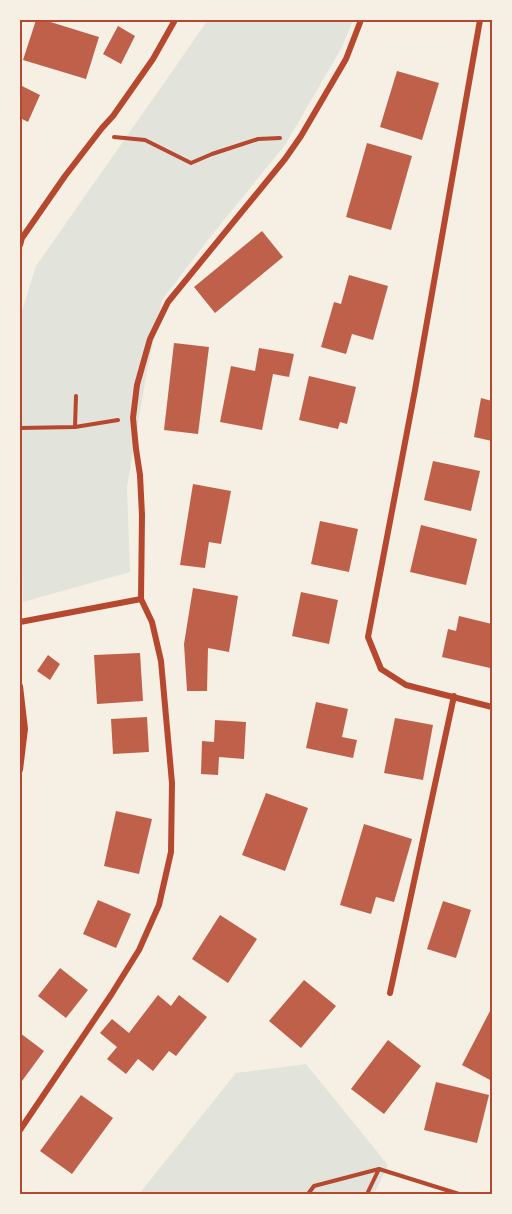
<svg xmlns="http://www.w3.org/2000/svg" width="512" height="1214" viewBox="0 0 512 1214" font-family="'Exo 2',sans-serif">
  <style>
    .green { fill: #e2e4dc }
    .building { fill: #bf614a }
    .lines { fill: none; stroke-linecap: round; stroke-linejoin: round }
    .path { stroke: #b5482f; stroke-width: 4 }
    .minor { stroke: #b5482f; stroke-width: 6 }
    .neatline { fill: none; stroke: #b5482f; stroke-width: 2 }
  </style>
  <rect width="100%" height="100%" fill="#f6efe4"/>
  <path class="green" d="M 208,20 L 353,20 L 342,47 L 285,145 L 211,236 L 162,300 L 146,377 L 127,487 L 130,572 L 23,602 L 20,511 L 20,324 L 21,314 L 36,266 Z
    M 306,1064 L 388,1165 L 374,1194 L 139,1194 L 236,1073 Z"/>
  <path class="building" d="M 36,20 L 44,20 L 99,37 L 86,79 L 23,60 Z
    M 118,26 L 135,36 L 121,64 L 103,54 Z
    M 397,71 L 439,83 L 422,140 L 380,127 Z
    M 20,85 L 40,95 L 28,122 L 20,118 Z
    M 367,143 L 412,156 L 391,230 L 346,217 Z
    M 262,231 L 283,257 L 215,313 L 194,287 Z
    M 349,275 L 388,286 L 373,340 L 352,334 L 346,354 L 321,347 L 334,302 L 341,304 Z
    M 174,343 L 209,347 L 198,434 L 164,430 Z
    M 259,348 L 294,354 L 289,377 L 273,374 L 262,430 L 220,422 L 231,366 L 255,371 Z
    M 309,376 L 356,387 L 347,424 L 340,422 L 338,429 L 299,420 Z
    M 481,398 L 492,401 L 492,441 L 474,437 Z
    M 433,461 L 480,471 L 471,511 L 424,500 Z
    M 193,484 L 231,491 L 221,544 L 209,542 L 205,568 L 180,565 Z
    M 320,521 L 358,529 L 349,572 L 311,564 Z
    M 421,525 L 477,539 L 466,585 L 410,572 Z
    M 193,588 L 238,596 L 229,652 L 208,648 L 207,691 L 187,691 L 184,644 Z
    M 301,592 L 338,600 L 329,644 L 292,636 Z
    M 459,616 L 492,624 L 492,656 L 490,668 L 442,657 L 448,629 L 456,631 Z
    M 140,653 L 143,701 L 97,704 L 94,655 Z
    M 48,655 L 60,664 L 50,680 L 37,671 Z
    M 316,702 L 348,709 L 342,737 L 357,740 L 353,758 L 306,748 Z
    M 147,717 L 149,752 L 113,754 L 111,719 Z
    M 395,718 L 433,725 L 423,780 L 384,773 Z
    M 215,720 L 246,722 L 244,759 L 219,757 L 218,775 L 201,774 L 202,741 L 214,742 Z
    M 266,793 L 308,808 L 285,871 L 242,855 Z
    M 116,811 L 152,819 L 139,874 L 104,866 Z
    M 364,824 L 412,839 L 394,902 L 376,897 L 371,914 L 340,905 Z
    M 98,900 L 131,914 L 116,948 L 83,934 Z
    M 443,901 L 471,910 L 456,958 L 427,949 Z
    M 220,915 L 257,939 L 228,983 L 192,959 Z
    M 60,968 L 88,990 L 66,1018 L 38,996 Z
    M 304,980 L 336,1006 L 301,1048 L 269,1021 Z
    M 158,995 L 171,1006 L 179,995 L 207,1017 L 176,1056 L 169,1051 L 153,1071 L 138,1059 L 126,1074 L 107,1059 L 117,1047 L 100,1033 L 112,1019 L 129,1033 Z
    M 490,1011 L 492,1012 L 492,1081 L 462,1065 Z
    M 20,1033 L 44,1051 L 22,1081 L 20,1080 Z
    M 388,1040 L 421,1066 L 384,1114 L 351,1089 Z
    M 436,1082 L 489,1095 L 477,1143 L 424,1130 Z
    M 81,1095 L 113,1118 L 72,1174 L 40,1151 Z"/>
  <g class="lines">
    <path class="path" d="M 114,137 L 145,140 L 191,163 L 212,154 L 258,139 L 280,138
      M 75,427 L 76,396
      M 20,428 L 75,427 L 118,420
      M 308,1194 L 314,1186 L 379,1169
      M 367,1194 L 379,1169 L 459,1194"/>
    <path class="minor" d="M 480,20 L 415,390 L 368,637 L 381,669 L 406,685 L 492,707
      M 20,245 L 22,238 L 65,176 L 102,128 L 113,116 L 153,59 L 175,20
      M 20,622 L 141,599
      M 20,686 L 25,729 L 20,770
      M 390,993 L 454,696
      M 20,1130 L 111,995 L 139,950 L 159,905 L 171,852 L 172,783 L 161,661 L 152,622 L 141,599 L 142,515 L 140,475 L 136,449 L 133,418 L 137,385 L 150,339 L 168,302 L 285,159 L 301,136 L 346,59 L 361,20"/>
  </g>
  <rect width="512" height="1214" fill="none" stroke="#f6efe4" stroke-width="42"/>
  <rect x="21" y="21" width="470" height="1172" class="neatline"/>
</svg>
